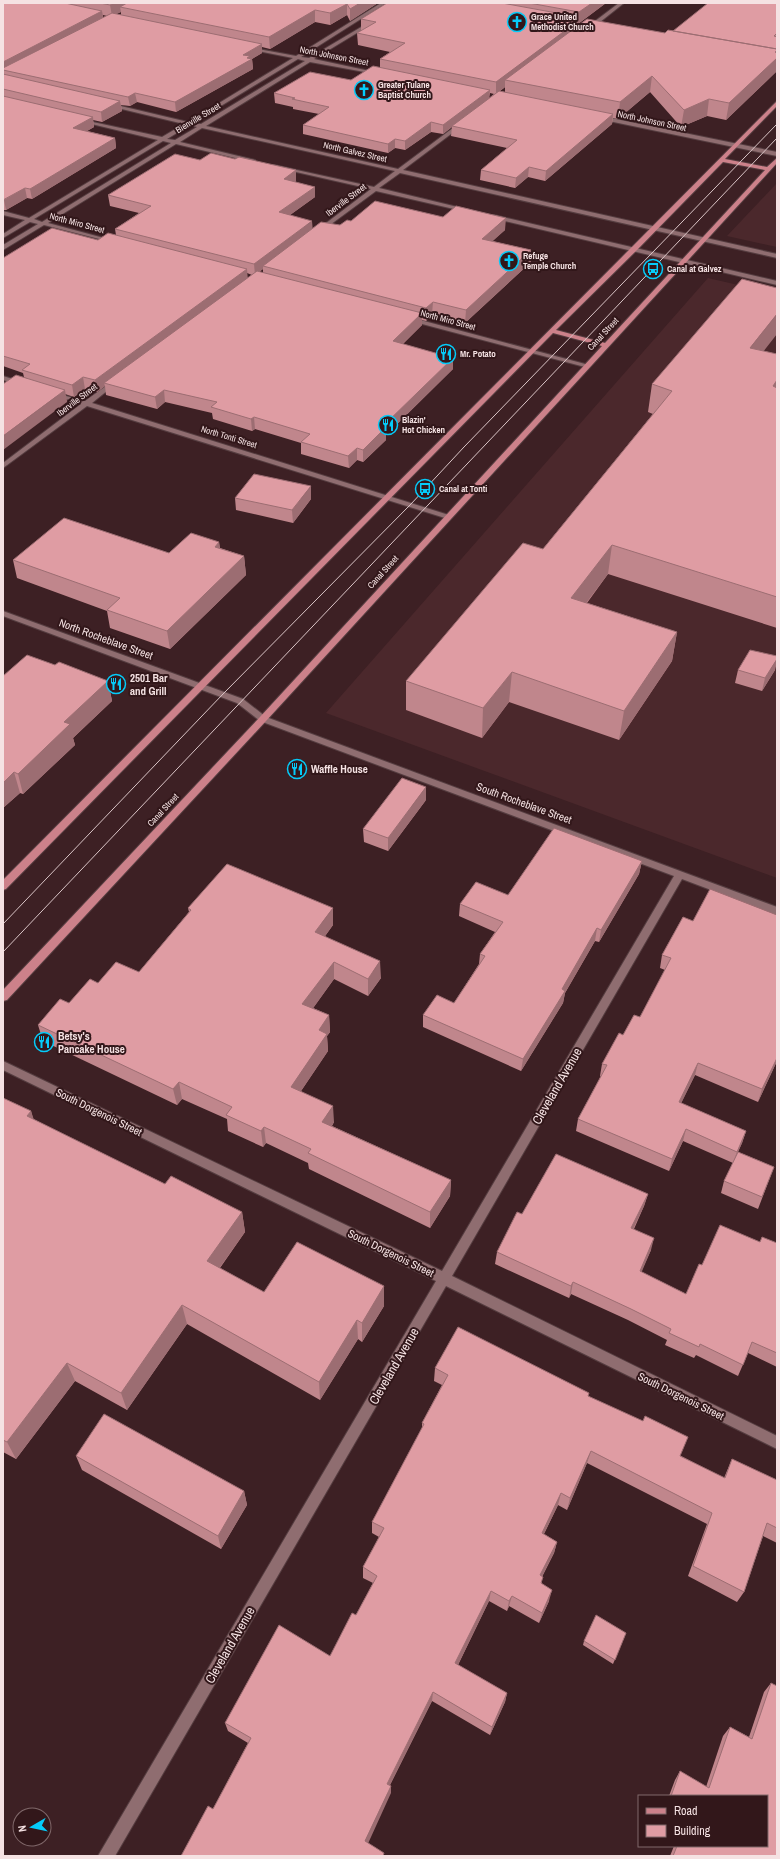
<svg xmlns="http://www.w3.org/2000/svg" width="780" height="1859" viewBox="0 0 780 1859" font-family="'Archivo Narrow',sans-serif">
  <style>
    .built { fill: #4b282c }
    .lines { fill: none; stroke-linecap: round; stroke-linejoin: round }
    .minor-casing { stroke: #553d40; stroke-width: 2 }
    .major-casing { stroke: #553d40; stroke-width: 2 }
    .minor { fill: #8f6d70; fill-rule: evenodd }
    .major { fill: #cc818a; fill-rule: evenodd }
    .tram { stroke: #d9c4c6; stroke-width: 1 }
    .wall { fill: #c0868c; fill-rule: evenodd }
    .shaded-wall { fill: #9c6d72 }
    .building { fill: #df9ca3; stroke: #9c6d72 }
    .labels { text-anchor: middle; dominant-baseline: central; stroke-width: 4; stroke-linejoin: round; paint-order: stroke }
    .far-poi-label { font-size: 9px; font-weight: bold; fill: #f5e2e3; stroke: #32171a; text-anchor: start }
    .far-street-label { font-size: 9px; fill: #f5e2e3; stroke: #32171a }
    .street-label { font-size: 11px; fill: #f5e2e3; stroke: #32171a }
    .poi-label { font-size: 11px; font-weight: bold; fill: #f5e2e3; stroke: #32171a; text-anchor: start }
    .near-street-label { font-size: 13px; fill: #f5e2e3; stroke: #32171a }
  </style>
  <rect width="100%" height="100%" fill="#3d2024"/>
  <path class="built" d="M 777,183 L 777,247 L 727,236 Z
    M 708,278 L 777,294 L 777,878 L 326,713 Z"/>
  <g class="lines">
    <defs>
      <path id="minor" d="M 381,3 L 386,3 L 301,57 L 309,58 L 373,20 L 375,22 L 314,59 L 379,73 L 381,75 L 310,62 L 206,126 L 398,169 L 461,122 L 463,125 L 403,170 L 777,254 L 777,258 L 400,173 L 379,188 L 470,210 L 467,212 L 376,191 L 319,233 L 316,231 L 317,230 L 371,189 L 274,167 L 274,165 L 374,187 L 395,171 L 202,128 L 180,142 L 255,160 L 252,162 L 176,144 L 48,223 L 115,241 L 115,243 L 44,225 L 3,250 L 3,245 L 38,224 L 30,222 L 3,238 L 3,234 L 25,220 L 3,215 L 3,211 L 29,218 L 158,140 L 79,121 L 79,119 L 162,137 L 184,124 L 105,105 L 108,103 L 188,122 L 293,58 L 248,49 L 248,47 L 296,56 ZM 298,59 L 305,61 L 201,124 L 193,123 ZM 190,125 L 197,127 L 175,140 L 167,139 ZM 163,141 L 171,143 L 42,222 L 34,219 Z
        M 619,3 L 624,3 L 590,30 L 586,30 L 586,28 Z
        M 601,116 L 777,152 L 777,156 L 599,119 Z
        M 494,215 L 777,281 L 777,285 L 492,218 L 492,216 Z
        M 409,317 L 589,365 L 590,366 L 585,367 L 407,320 L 406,319 Z
        M 3,376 L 22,382 L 23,383 L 20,385 L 3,380 Z
        M 113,381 L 118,382 L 92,403 L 452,516 L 451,518 L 445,518 L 87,406 L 3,468 L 3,463 L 81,404 L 51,394 L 51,392 L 85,401 Z
        M 3,611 L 243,699 L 266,717 L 777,907 L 777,915 L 682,879 L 452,1276 L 777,1436 L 777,1449 L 446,1286 L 115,1856 L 98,1856 L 436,1281 L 3,1070 L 3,1061 L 442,1271 L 674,876 L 260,721 L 237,703 L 3,616 Z"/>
      <path id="major" d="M 777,101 L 777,106 L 725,159 L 767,167 L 777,158 L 777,163 L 266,721 L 7,1000 L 3,1001 L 3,990 L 260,717 L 602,346 L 553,333 L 6,889 L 3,890 L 3,880 ZM 723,162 L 765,170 L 605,343 L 556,330 L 637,250 Z"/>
    </defs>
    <use href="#minor" class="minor-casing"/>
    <use href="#major" class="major-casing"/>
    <use href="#minor" class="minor"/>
    <use href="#major" class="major"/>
    <path class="tram" d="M 3,924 L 223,694 L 411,504 L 464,447 L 777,124
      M 3,952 L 777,138"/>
  </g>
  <path class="wall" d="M 4,3 L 378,3 L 350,21 L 347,15 L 330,25 L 315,22 L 270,49 L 262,47 L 262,53 L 252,59 L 253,69 L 176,112 L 137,102 L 130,106 L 121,105 L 122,111 L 102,122 L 93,120 L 94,127 L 87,131 L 115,138 L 116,148 L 32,199 L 27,198 L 6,210 L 3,210 L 3,4 ZM 121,12 L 121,15 L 116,14 ZM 103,15 L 107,16 L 103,18 Z
    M 387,3 L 606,3 L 578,24 L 578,26 L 665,33 L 777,3 L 777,71 L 726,120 L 707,116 L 681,127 L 650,92 L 618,119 L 613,118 L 612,124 L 545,181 L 528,177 L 515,188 L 480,180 L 481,170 L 507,148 L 451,136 L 452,127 L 443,134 L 431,132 L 405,150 L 395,148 L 388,153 L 303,134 L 303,125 L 319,114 L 293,109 L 293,107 L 275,103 L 274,93 L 351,80 L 380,68 L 380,59 L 390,52 L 358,45 L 357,33 L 361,31 L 361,19 ZM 505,87 L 505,92 L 500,91 L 504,88 ZM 490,93 L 494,94 L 489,98 Z
    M 235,159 L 296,170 L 296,181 L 295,182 L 315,187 L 315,197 L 290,215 L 312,229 L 340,225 L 351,221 L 443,217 L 505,230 L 492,241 L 531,250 L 531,262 L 465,323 L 432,314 L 426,321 L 422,320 L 422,325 L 403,344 L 453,358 L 453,369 L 386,435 L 386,440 L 363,462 L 357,460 L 349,468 L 301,454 L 301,443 L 255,429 L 252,431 L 213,419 L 212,413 L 165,402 L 157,409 L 106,395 L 105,386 L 97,392 L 85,389 L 74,397 L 65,394 L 67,402 L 24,377 L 23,373 L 3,366 L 3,258 L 98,240 L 116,235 L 115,229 L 139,213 L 110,206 L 108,195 L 200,160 ZM 263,269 L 263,273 L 259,272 ZM 247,273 L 252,275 L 247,278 Z
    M 764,351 L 777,354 L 777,628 L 608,574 L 587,603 L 677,632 L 672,661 L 619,740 L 509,702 L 482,738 L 406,710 L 406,681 L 543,549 L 653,414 L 648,412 L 652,384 Z
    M 235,498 L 311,499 L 293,523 L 236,510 Z
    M 219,542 L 220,548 L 244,556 L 246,575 L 170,649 L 110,628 L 107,611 L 17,578 L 13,560 L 169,553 Z
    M 55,665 L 108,681 L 112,701 L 73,738 L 75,745 L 23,794 L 20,793 L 3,808 L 3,676 Z
    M 738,670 L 775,670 L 762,691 L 735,683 Z
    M 426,800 L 388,851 L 364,842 L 363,829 Z
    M 642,861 L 639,874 L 599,942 L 595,941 L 565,993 L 563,1003 L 521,1071 L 423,1027 L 423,1015 L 454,1003 L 479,964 L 480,954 L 495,932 L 459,916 L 460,904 L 508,895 Z
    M 188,908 L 333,925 L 325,936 L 381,978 L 368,996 L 334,979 L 313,1008 L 329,1015 L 330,1032 L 327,1036 L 328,1051 L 301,1091 L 334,1122 L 332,1126 L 451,1180 L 450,1196 L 430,1228 L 309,1169 L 308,1163 L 266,1143 L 263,1147 L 228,1131 L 227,1119 L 182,1099 L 177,1105 L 43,1041 L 38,1025 L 98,983 L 139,972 L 189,912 Z
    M 683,917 L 777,1061 L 758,1102 L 695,1075 L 681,1103 L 746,1131 L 742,1143 L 738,1152 L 774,1167 L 758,1209 L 721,1193 L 724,1181 L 733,1163 L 683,1141 L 669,1171 L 576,1131 L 578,1119 L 601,1076 L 600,1076 L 602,1064 L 623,1035 L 640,1017 L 665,970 L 660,968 L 662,955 Z
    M 3,1098 L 31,1111 L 33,1119 L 165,1184 L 242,1212 L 245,1232 L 220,1268 L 264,1292 L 384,1286 L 384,1306 L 362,1342 L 358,1339 L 320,1400 L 187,1324 L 127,1410 L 75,1381 L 16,1459 L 3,1452 Z
    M 648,1194 L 644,1206 L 634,1229 L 651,1250 L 641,1272 L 686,1294 L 702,1265 L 760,1242 L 777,1243 L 777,1367 L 748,1353 L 738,1376 L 696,1355 L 694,1358 L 665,1345 L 667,1340 L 628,1320 L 571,1294 L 569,1298 L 495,1264 L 497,1252 L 522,1214 Z
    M 435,1368 L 588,1397 L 681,1456 L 724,1478 L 732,1459 L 777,1480 L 777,1543 L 763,1536 L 744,1592 L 737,1602 L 688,1576 L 707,1524 L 587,1463 L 567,1510 L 558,1505 L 544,1534 L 557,1542 L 554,1553 L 542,1577 L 542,1584 L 549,1601 L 539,1623 L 509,1606 L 507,1611 L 489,1601 L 458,1665 L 507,1693 L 505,1702 L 490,1735 L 432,1701 L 390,1785 L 391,1793 L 213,1809 L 248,1743 L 228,1731 L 225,1723 L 330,1656 L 356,1615 L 373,1583 L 363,1578 L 363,1567 L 379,1537 L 372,1533 L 372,1522 L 422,1428 L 422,1423 L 442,1385 L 434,1381 Z
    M 76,1456 L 244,1491 L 247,1505 L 221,1549 L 82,1470 Z
    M 626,1633 L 613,1664 L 583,1645 L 584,1641 Z
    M 771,1683 L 777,1856 L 670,1856 L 674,1846 L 767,1846 L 767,1796 L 669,1796 L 675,1780 L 680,1771 L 706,1787 L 723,1736 L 730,1727 L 749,1737 L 764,1692 Z"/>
  <path class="shaded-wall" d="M 114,3 L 140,3 L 120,7 L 121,12 L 112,16 L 110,5 Z
    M 360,3 L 378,3 L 350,21 L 350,9 Z
    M 592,3 L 606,3 L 578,24 L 577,33 L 505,80 L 505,87 L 496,94 L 496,82 L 569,19 L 573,16 L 573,25 L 578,21 L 579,12 Z
    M 347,4 L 347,15 L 330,25 L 330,13 Z
    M 315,10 L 315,22 L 270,49 L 269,37 Z
    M 102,11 L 104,21 L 3,70 L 3,62 Z
    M 262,44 L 262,53 L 252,59 L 253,69 L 176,112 L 175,102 L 243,55 Z
    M 777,51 L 777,71 L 726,120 L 729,103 Z
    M 652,76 L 650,92 L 618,119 L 620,102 Z
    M 490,90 L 489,99 L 452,126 L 452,127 L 443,134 L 443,125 Z
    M 135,93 L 137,102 L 130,106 L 128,97 Z
    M 709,99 L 707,116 L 681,127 L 684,110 Z
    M 120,101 L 122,111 L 102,122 L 101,112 Z
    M 613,114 L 612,124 L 545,181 L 546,171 Z
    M 93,117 L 94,127 L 75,138 L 73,128 Z
    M 431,122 L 431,132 L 405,150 L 405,141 Z
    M 115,138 L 116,148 L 32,199 L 30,189 Z
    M 395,139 L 395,148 L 388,153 L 388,144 Z
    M 529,167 L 528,177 L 515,188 L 516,178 Z
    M 296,170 L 296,181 L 284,190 L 284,179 Z
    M 315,187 L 315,197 L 279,223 L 279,212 Z
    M 25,188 L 27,198 L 6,210 L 4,200 Z
    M 506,218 L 505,230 L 482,251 L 482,239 Z
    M 312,221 L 313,232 L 263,266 L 263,269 L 255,275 L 254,264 Z
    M 531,250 L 531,262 L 465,323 L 466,310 Z
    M 247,269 L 248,281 L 104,383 L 105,386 L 97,392 L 95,380 Z
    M 433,302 L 432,314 L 426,321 L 426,308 Z
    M 422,313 L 422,325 L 393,353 L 393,341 Z
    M 777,314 L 777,334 L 745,375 L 750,348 Z
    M 453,358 L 453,369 L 386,435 L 386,440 L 363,462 L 363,450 L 383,426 Z
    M 83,377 L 85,389 L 74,397 L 72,385 Z
    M 777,380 L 777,399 L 773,386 Z
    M 65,390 L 67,402 L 3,450 L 3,436 Z
    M 164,390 L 165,402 L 157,409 L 155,397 Z
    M 254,417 L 255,429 L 252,431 L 251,419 Z
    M 357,448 L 357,460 L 349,468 L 348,456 Z
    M 311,486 L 311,499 L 293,523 L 292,510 Z
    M 219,542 L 221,561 L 215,547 Z
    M 612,545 L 608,574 L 568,627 L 571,598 Z
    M 244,556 L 246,575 L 170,649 L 167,631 Z
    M 677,632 L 672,661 L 619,740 L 624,711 Z
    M 777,659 L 777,663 L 775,670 L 762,691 L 765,678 Z
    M 512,672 L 509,702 L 482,738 L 483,708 Z
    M 108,681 L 112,701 L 73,738 L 75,745 L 23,794 L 18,774 L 64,722 Z
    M 14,772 L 20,793 L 3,808 L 3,783 Z
    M 426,787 L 426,800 L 388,851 L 388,838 Z
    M 642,861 L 639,874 L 599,942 L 601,930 Z
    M 333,908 L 333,925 L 316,949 L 315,932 Z
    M 597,928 L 595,941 L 565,993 L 563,1003 L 521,1071 L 523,1059 L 562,989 Z
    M 380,961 L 381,978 L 368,996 L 368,979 Z
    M 334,962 L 334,979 L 304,1021 L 302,1004 Z
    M 329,1015 L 330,1032 L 327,1036 L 328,1051 L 293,1103 L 291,1087 L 319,1030 Z
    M 777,1058 L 777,1061 L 758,1102 L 762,1089 Z
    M 698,1063 L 695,1075 L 676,1114 L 679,1102 Z
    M 179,1082 L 182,1099 L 177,1105 L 173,1089 Z
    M 333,1106 L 334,1122 L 324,1138 L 322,1122 Z
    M 31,1111 L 38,1132 L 27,1116 Z
    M 264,1127 L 266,1143 L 263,1147 L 261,1131 Z
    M 686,1129 L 683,1141 L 669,1171 L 672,1159 Z
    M 746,1131 L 742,1143 L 733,1163 L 737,1152 Z
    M 451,1180 L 450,1196 L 430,1228 L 430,1212 Z
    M 648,1194 L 644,1206 L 628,1240 L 631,1228 Z
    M 242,1212 L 245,1232 L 211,1280 L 207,1261 Z
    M 654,1238 L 651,1250 L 637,1283 L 640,1271 Z
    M 573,1282 L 571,1294 L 569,1298 L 571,1286 Z
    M 384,1286 L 384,1306 L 362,1342 L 362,1323 Z
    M 182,1305 L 187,1324 L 127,1410 L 121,1393 Z
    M 357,1320 L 358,1339 L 320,1400 L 319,1382 Z
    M 67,1363 L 75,1381 L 16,1459 L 7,1442 Z
    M 591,1451 L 587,1463 L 567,1510 L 570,1498 Z
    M 244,1491 L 247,1505 L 221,1549 L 218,1536 Z
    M 561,1493 L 558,1505 L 539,1544 L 542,1533 Z
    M 557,1542 L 554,1553 L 537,1586 L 540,1575 Z
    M 552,1590 L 549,1601 L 539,1623 L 542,1613 Z
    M 491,1591 L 489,1601 L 454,1673 L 455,1663 Z
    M 512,1596 L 509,1606 L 507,1611 L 509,1601 Z
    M 433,1692 L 432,1701 L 387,1791 L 387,1784 Z
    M 507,1693 L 505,1702 L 490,1735 L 492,1727 Z
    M 391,1786 L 391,1793 L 366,1848 L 365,1841 Z"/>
  <path class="building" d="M 4,3 L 65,3 L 102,11 L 3,62 L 3,4 Z
    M 100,3 L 114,3 L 110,5 Z
    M 127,3 L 360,3 L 350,9 L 347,4 L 330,13 L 315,10 L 269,37 L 120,7 Z
    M 387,3 L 502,3 L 573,16 L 569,19 L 578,21 L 496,82 L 380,59 L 405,43 L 357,33 L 376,22 L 361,19 Z
    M 529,3 L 592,3 L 579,12 Z
    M 708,3 L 777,3 L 777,33 L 774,36 L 777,37 L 777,49 L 673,31 Z
    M 112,13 L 262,44 L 243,55 L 250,56 L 247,58 L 252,59 L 175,102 L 135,93 L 128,97 L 3,70 L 3,68 Z
    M 587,19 L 665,33 L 668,30 L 777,49 L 777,51 L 775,52 L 777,53 L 777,58 L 729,103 L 709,99 L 684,110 L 652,76 L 620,102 L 505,80 Z
    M 373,66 L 490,90 L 443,125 L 431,122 L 405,141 L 395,139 L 388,144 L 303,125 L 329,107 L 292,99 L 295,98 L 274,93 L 310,72 L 351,80 Z
    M 3,74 L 120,101 L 101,112 L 3,89 Z
    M 499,91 L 613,114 L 546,171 L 529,167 L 516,178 L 481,170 L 517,140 L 452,126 Z
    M 3,96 L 93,117 L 73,128 L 115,138 L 30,189 L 25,188 L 3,200 Z
    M 211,153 L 235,159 L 239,157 L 296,170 L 284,179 L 315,187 L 279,212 L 312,221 L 254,264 L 115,229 L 151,206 L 108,195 L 175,154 L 200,160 Z
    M 375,201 L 443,217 L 456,206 L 506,218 L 482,239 L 531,250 L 466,310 L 433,302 L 426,308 L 263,266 L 321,222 L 340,225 L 347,220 L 351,221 Z
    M 52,228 L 98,240 L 108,233 L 247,269 L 95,380 L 83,377 L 72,385 L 22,370 L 30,364 L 3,356 L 3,258 Z
    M 257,271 L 422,313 L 393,341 L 453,358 L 383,426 L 386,427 L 363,450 L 357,448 L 348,456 L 301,442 L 310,434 L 254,417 L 251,419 L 211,407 L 217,402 L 164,390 L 155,397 L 104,383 Z
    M 742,279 L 777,288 L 777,314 L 750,348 L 777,354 L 777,380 L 773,386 L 777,388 L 777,597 L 612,545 L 571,598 L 677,632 L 624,711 L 512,672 L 483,708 L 406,681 L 523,543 L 543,549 L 672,391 L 652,384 Z
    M 16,375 L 65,390 L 3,436 L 3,384 Z
    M 254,474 L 311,486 L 292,510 L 235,498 Z
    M 64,518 L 169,553 L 191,533 L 219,542 L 215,547 L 244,556 L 167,631 L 107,610 L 120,598 L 13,560 Z
    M 750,650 L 777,656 L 777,659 L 765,678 L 738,670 Z
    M 27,655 L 55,665 L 59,662 L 108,681 L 64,722 L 70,724 L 18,774 L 14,772 L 3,783 L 3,676 Z
    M 402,778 L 426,787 L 388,838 L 363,829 Z
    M 554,828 L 642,861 L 601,930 L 597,928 L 562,989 L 565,991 L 523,1059 L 423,1015 L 437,995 L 454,1003 L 485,956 L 480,954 L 503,922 L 460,904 L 476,882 L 508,895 Z
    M 227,864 L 333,908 L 315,932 L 380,961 L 368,979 L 334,962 L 302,1004 L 329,1015 L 319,1030 L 327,1034 L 291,1087 L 333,1106 L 322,1122 L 451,1180 L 430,1212 L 308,1153 L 311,1149 L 264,1127 L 261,1131 L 226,1115 L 232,1107 L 179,1082 L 173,1089 L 38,1025 L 60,999 L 69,1003 L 90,979 L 98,983 L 116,962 L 139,972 L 191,910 L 188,908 Z
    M 710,889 L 777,915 L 777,1058 L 762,1089 L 698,1063 L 679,1102 L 746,1131 L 737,1152 L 686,1129 L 672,1159 L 578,1119 L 607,1065 L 602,1064 L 619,1033 L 623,1035 L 634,1015 L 640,1017 L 671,958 L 662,955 L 683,917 L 693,921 Z
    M 3,1098 L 31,1111 L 27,1116 L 165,1184 L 171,1176 L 242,1212 L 207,1261 L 264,1292 L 297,1242 L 384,1286 L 362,1323 L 357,1320 L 319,1382 L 182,1305 L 121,1393 L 67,1363 L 7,1442 L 3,1440 Z
    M 738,1152 L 774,1167 L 762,1197 L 724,1181 Z
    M 556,1154 L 648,1194 L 631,1228 L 654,1238 L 640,1271 L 686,1294 L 699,1264 L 702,1265 L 720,1225 L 760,1242 L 762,1237 L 777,1243 L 777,1353 L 752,1342 L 743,1365 L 700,1344 L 699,1347 L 669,1333 L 671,1329 L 631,1309 L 573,1282 L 571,1286 L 497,1252 L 517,1212 L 522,1214 Z
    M 458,1327 L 589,1393 L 588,1396 L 643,1421 L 645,1416 L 688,1437 L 680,1456 L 725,1478 L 732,1459 L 777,1480 L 777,1528 L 767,1523 L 744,1592 L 693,1566 L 712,1513 L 591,1451 L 570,1498 L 561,1493 L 542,1533 L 557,1542 L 540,1575 L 543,1577 L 541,1583 L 552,1590 L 542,1613 L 512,1596 L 509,1601 L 491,1591 L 455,1663 L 507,1693 L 492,1727 L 433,1692 L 387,1784 L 391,1786 L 365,1841 L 384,1853 L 383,1856 L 181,1856 L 208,1806 L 213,1809 L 251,1738 L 225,1723 L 279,1625 L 330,1656 L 352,1613 L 356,1615 L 377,1576 L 363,1567 L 384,1528 L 372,1522 L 424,1424 L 422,1423 L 448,1375 L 435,1368 Z
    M 104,1414 L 244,1491 L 218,1536 L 76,1456 Z
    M 596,1615 L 626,1633 L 615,1660 L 584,1641 Z
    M 771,1683 L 777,1686 L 777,1856 L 673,1856 L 677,1846 L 767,1846 L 767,1796 L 671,1796 L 680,1771 L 709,1788 L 730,1727 L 752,1739 Z"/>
  <defs>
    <symbol id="church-ring" viewBox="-11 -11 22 22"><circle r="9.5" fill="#32171a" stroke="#05cbf9" stroke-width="1.5"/><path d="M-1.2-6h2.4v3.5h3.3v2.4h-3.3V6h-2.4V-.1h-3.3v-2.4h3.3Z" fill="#05cbf9"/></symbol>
    <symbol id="bus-ring" viewBox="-11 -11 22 22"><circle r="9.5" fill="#32171a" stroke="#05cbf9" stroke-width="1.5"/><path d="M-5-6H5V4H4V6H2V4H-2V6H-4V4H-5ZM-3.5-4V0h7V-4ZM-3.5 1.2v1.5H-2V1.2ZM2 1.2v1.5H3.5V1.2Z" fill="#05cbf9"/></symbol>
    <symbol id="restaurant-ring" viewBox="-11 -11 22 22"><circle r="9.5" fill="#32171a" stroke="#05cbf9" stroke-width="1.5"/><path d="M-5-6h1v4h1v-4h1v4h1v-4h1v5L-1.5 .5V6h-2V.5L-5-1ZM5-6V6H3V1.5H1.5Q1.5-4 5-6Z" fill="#05cbf9"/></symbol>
  </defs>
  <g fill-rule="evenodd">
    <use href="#church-ring" x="506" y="11" width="22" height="22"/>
    <use href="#church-ring" x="353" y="79" width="22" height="22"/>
    <use href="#church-ring" x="498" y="250" width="22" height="22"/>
    <use href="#bus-ring" x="642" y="258" width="22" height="22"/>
    <use href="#restaurant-ring" x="435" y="343" width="22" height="22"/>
    <use href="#restaurant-ring" x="377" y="414" width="22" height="22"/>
    <use href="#bus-ring" x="414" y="478" width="22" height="22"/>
    <use href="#restaurant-ring" x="105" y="673" width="22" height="22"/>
    <use href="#restaurant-ring" x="286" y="758" width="22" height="22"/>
    <use href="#restaurant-ring" x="33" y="1031" width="22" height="22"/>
  </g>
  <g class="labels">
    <g class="far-poi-label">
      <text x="531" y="17">Grace United<tspan x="531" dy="10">Methodist Church</tspan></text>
      <text x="378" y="85">Greater Tulane<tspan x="378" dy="10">Baptist Church</tspan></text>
      <text x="523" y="256">Refuge<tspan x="523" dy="10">Temple Church</tspan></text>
      <text x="667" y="269">Canal at Galvez</text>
      <text x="460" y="354">Mr. Potato</text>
      <text x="402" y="420">Blazin'<tspan x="402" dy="10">Hot Chicken</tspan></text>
      <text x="439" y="489">Canal at Tonti</text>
    </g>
    <g class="far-street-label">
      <text transform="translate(334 56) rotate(11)">North Johnson Street</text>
      <text transform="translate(198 118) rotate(-31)">Bienville Street</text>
      <text transform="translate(652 121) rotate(12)">North Johnson Street</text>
      <text transform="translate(355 152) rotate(13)">North Galvez Street</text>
      <text transform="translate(346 200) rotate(-37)">Iberville Street</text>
      <text transform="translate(77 223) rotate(15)">North Miro Street</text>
      <text transform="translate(448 320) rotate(15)">North Miro Street</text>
      <text transform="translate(603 334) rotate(-47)">Canal Street</text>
      <text transform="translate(77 400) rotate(-37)">Iberville Street</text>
      <text transform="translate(229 437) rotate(17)">North Tonti Street</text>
      <text transform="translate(383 572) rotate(-48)">Canal Street</text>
      <text transform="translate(163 810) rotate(-47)">Canal Street</text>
    </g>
    <g class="street-label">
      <text transform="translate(106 639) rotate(20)">North Rocheblave Street</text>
      <text transform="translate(524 803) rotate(20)">South Rocheblave Street</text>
      <text transform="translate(99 1112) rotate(26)">South Dorgenois Street</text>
      <text transform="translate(391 1253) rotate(26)">South Dorgenois Street</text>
      <text transform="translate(681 1396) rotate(26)">South Dorgenois Street</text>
    </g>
    <g class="poi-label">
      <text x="130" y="678">2501 Bar<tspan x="130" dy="13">and Grill</tspan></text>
      <text x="311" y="769">Waffle House</text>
      <text x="58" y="1036">Betsy's<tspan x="58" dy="13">Pancake House</tspan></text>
    </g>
    <g class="near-street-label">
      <text transform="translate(557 1086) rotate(-60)">Cleveland Avenue</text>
      <text transform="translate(394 1366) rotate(-60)">Cleveland Avenue</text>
      <text transform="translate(230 1645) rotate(-60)">Cleveland Avenue</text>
    </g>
  </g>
  <rect width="780" height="1859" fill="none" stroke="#f5e2e3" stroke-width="8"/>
  <rect x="638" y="1795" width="130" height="52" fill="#32171a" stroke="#80686a"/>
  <rect x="646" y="1808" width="20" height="6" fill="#cc818a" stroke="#80686a"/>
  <text x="674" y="1815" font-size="12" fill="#f5e2e3">Road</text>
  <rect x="646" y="1825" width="20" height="12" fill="#df9ca3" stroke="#80686a"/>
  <text x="674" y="1835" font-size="12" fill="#f5e2e3">Building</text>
  <g transform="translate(32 1827) rotate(261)"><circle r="19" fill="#32171a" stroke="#80686a"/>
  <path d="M0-3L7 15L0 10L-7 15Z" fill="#05cbf9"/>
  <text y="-6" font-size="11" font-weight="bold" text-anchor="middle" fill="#f5e2e3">N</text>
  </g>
</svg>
